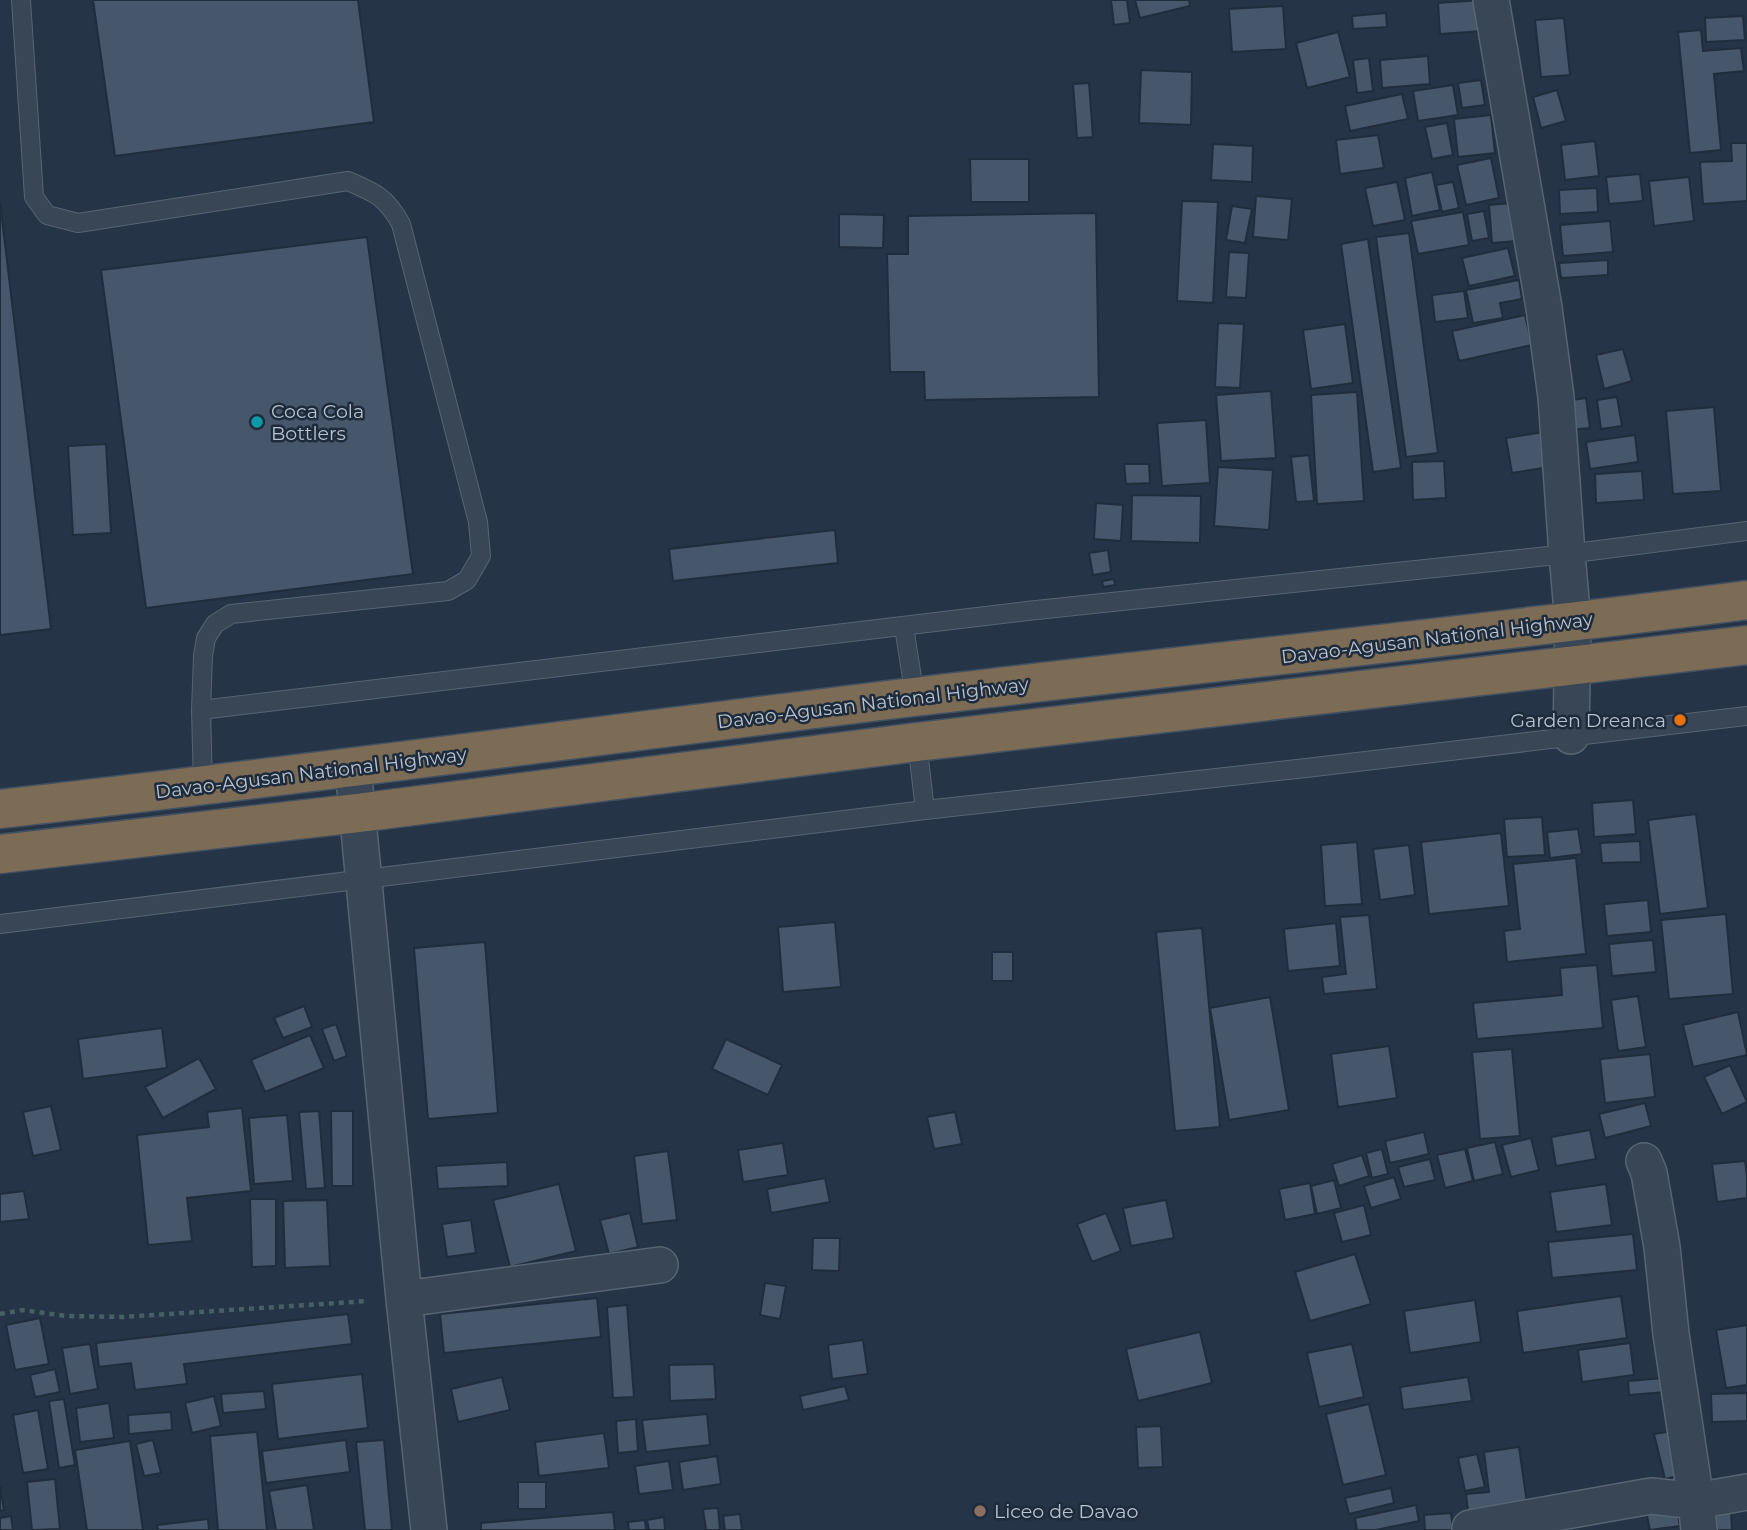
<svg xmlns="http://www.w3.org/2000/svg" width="1747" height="1530" viewBox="0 0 1747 1530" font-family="Montserrat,sans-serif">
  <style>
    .building { fill: #46566b; stroke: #202d3d; stroke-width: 2 }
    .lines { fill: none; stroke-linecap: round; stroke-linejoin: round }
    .lane-casing { stroke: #586473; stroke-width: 20 }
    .street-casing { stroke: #586473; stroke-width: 38 }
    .highway-casing { stroke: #445160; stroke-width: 41 }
    .path { stroke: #456163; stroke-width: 4.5; stroke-dasharray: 5 5; stroke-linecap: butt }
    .lane { stroke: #394655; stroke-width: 18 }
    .street { stroke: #394655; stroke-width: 35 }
    .highway { stroke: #7c6c56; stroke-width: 38 }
    .culture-dot { fill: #0f9aa8; stroke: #1e2b3b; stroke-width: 2.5 }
    .food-dot { fill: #e8710a; stroke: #1e2b3b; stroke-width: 2.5 }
    .education-dot { fill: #8d6e63; stroke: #1e2b3b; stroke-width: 2.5 }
    .labels { text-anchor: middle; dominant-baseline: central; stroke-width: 5; stroke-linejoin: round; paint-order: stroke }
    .poi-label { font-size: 19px; fill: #b7c1cf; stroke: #1e2b3b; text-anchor: start }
    .street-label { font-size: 19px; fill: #b7c1cf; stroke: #1e2b3b }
  </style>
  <rect width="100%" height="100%" fill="#253446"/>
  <path class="building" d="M 93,0 L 358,0 L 374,122 L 115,156 Z
    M 1111,0 L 1127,0 L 1130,23 L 1114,25 Z
    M 1135,0 L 1189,0 L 1190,6 L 1140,18 Z
    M 1481,0 L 1483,31 L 1440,34 L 1438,3 Z
    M 1283,6 L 1286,49 L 1232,52 L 1229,9 Z
    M 1386,13 L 1387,27 L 1353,29 L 1352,16 Z
    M 1743,16 L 1745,40 L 1706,42 L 1705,18 Z
    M 1564,18 L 1570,75 L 1541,77 L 1535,20 Z
    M 1701,30 L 1703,51 L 1741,48 L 1744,71 L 1714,74 L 1721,150 L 1690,153 L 1678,32 Z
    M 1338,32 L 1350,77 L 1307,88 L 1296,43 Z
    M 1428,56 L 1430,84 L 1382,88 L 1380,60 Z
    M 1369,58 L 1373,91 L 1357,93 L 1353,60 Z
    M 1141,70 L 1192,72 L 1191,125 L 1139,123 Z
    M 1481,80 L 1485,105 L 1462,108 L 1458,83 Z
    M 1089,83 L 1093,137 L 1077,138 L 1073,84 Z
    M 1453,85 L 1458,115 L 1418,121 L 1413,91 Z
    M 1557,90 L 1566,121 L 1541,128 L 1533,97 Z
    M 1402,94 L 1408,119 L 1350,131 L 1345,106 Z
    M 1491,115 L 1495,153 L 1458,157 L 1454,119 Z
    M 1447,123 L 1453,155 L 1432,159 L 1425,127 Z
    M 1378,135 L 1384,168 L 1340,174 L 1336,140 Z
    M 1595,141 L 1599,176 L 1565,180 L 1561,145 Z
    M 1731,143 L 1747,143 L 1747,201 L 1703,204 L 1700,162 L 1732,161 Z
    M 1213,144 L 1253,146 L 1252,182 L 1211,180 Z
    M 1491,158 L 1499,198 L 1466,205 L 1457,165 Z
    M 970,159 L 1029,159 L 1029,202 L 971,202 Z
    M 1432,172 L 1440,210 L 1412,216 L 1405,178 Z
    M 1640,174 L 1643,201 L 1609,204 L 1606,177 Z
    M 1689,177 L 1694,221 L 1654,226 L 1649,181 Z
    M 1397,182 L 1405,220 L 1373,226 L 1365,188 Z
    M 1453,182 L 1459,208 L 1442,212 L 1436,185 Z
    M 1597,188 L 1598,212 L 1560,214 L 1559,190 Z
    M 1256,196 L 1292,199 L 1288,240 L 1253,237 Z
    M 1182,201 L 1218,202 L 1213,303 L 1177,301 Z
    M 0,202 L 51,629 L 0,635 Z
    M 1513,203 L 1517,241 L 1492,243 L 1489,205 Z
    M 1232,206 L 1252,209 L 1245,243 L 1226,240 Z
    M 1484,211 L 1489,238 L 1472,241 L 1467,214 Z
    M 1463,212 L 1469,245 L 1418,254 L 1411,221 Z
    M 1096,213 L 1099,397 L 925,400 L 924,372 L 890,372 L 887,254 L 908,254 L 908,216 Z
    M 839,214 L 884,215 L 883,248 L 839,247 Z
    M 1610,221 L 1613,252 L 1563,256 L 1560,225 Z
    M 1409,233 L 1438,453 L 1406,457 L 1376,237 Z
    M 367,237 L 413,574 L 146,608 L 101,270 Z
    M 1368,239 L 1401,468 L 1373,472 L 1341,244 Z
    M 1508,248 L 1515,276 L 1469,286 L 1462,258 Z
    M 1229,252 L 1249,253 L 1246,298 L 1226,297 Z
    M 1608,260 L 1608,275 L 1561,278 L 1559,263 Z
    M 1519,280 L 1522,299 L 1500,303 L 1503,318 L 1473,323 L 1466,290 Z
    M 1464,291 L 1468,318 L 1435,322 L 1432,295 Z
    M 1525,315 L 1532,345 L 1459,361 L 1452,331 Z
    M 1218,323 L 1244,324 L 1240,388 L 1215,387 Z
    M 1345,324 L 1353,383 L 1311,389 L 1303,330 Z
    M 1623,349 L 1632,381 L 1604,389 L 1596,355 Z
    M 1271,391 L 1276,458 L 1221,461 L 1216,395 Z
    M 1357,392 L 1364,501 L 1317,504 L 1311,395 Z
    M 1617,397 L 1622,426 L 1601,429 L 1597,400 Z
    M 1586,398 L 1590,428 L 1570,430 L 1566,401 Z
    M 1714,407 L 1721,491 L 1673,494 L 1666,411 Z
    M 1206,420 L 1210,483 L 1162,486 L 1157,423 Z
    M 1550,431 L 1556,466 L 1512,473 L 1506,438 Z
    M 1635,435 L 1638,462 L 1590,469 L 1586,442 Z
    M 106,444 L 111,533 L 73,535 L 68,446 Z
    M 1309,455 L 1314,501 L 1296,502 L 1291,457 Z
    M 1444,461 L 1446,498 L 1413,500 L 1412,462 Z
    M 1124,464 L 1149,464 L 1150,483 L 1126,484 Z
    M 1218,467 L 1273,470 L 1269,530 L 1214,526 Z
    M 1642,471 L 1644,500 L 1596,503 L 1595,474 Z
    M 1132,495 L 1201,496 L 1200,543 L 1131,541 Z
    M 1096,503 L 1123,505 L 1121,541 L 1094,539 Z
    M 835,530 L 838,563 L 673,581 L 669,549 Z
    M 1108,550 L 1111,572 L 1093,575 L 1089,553 Z
    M 1114,579 L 1115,585 L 1103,587 L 1102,581 Z
    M 1633,800 L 1636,834 L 1594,837 L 1592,803 Z
    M 1696,814 L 1708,908 L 1660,914 L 1648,820 Z
    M 1542,817 L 1545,855 L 1507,857 L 1504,819 Z
    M 1578,829 L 1582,854 L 1550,858 L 1547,832 Z
    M 1501,833 L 1509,906 L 1429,914 L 1421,842 Z
    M 1640,841 L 1641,862 L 1602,863 L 1600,843 Z
    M 1357,842 L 1362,904 L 1325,906 L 1321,845 Z
    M 1409,845 L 1415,895 L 1380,900 L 1373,849 Z
    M 1576,858 L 1586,954 L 1507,962 L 1504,931 L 1520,929 L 1513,864 Z
    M 1648,900 L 1651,932 L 1607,936 L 1604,904 Z
    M 1726,914 L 1733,994 L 1669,999 L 1661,920 Z
    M 1369,915 L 1377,989 L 1324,994 L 1322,977 L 1346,974 L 1340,917 Z
    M 835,922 L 841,987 L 783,992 L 778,927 Z
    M 1336,923 L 1340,966 L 1288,971 L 1284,929 Z
    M 1202,928 L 1220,1127 L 1175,1131 L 1156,932 Z
    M 1653,940 L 1656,972 L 1612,976 L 1609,944 Z
    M 485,942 L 498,1113 L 428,1119 L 414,948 Z
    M 992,952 L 1013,952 L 1013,981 L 992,981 Z
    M 1597,965 L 1603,1028 L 1477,1039 L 1473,1003 L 1562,995 L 1560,968 Z
    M 1638,996 L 1646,1047 L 1618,1051 L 1611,1000 Z
    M 1270,997 L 1289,1110 L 1229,1120 L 1210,1008 Z
    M 304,1006 L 312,1027 L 283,1038 L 274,1018 Z
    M 1738,1012 L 1747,1055 L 1693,1067 L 1683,1025 Z
    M 336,1024 L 347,1056 L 334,1061 L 322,1029 Z
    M 162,1028 L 167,1068 L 83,1079 L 78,1039 Z
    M 310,1035 L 324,1068 L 265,1092 L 251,1060 Z
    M 726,1039 L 782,1065 L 768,1095 L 712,1069 Z
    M 1389,1046 L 1397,1098 L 1338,1107 L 1331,1054 Z
    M 1512,1049 L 1520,1136 L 1480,1139 L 1472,1052 Z
    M 1650,1054 L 1655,1097 L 1605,1103 L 1600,1059 Z
    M 199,1058 L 216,1089 L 163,1118 L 145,1087 Z
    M 1730,1065 L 1747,1102 L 1722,1114 L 1704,1077 Z
    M 1645,1103 L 1651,1126 L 1605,1138 L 1599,1114 Z
    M 51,1106 L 61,1150 L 33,1156 L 23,1112 Z
    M 242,1108 L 251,1191 L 187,1198 L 192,1241 L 148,1245 L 137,1135 L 209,1127 L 207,1112 Z
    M 319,1111 L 325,1188 L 306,1189 L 299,1112 Z
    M 331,1111 L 353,1111 L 353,1186 L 332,1186 Z
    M 955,1112 L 962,1144 L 934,1149 L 927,1117 Z
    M 287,1115 L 293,1181 L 254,1184 L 249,1118 Z
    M 1590,1130 L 1596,1159 L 1556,1166 L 1551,1137 Z
    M 1424,1132 L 1429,1154 L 1390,1163 L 1385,1141 Z
    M 1531,1138 L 1539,1170 L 1511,1177 L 1502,1145 Z
    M 1495,1142 L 1503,1174 L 1474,1181 L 1467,1148 Z
    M 783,1143 L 788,1175 L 743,1182 L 738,1150 Z
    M 1382,1149 L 1388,1174 L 1372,1178 L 1366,1153 Z
    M 1465,1149 L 1473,1181 L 1445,1188 L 1437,1155 Z
    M 668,1151 L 677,1220 L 642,1224 L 634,1156 Z
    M 1362,1155 L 1369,1176 L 1339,1186 L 1332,1164 Z
    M 1430,1159 L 1435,1180 L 1404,1187 L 1398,1167 Z
    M 1745,1161 L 1747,1176 L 1747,1198 L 1717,1202 L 1712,1164 Z
    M 507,1162 L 508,1186 L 438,1189 L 436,1166 Z
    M 1394,1177 L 1401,1199 L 1371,1208 L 1364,1186 Z
    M 825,1178 L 830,1202 L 771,1213 L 767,1189 Z
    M 1334,1180 L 1341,1208 L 1317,1214 L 1311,1186 Z
    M 1310,1183 L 1315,1214 L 1285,1220 L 1279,1189 Z
    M 559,1184 L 576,1251 L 510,1267 L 493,1200 Z
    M 1606,1184 L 1612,1225 L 1556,1232 L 1550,1192 Z
    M 24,1191 L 29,1219 L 0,1222 L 0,1194 Z
    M 250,1199 L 276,1199 L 276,1266 L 252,1267 Z
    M 327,1200 L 330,1266 L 285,1268 L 283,1201 Z
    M 1166,1200 L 1174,1238 L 1131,1246 L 1123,1208 Z
    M 1364,1205 L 1371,1235 L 1342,1242 L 1334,1213 Z
    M 630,1213 L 638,1247 L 609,1254 L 600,1220 Z
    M 1106,1213 L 1121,1251 L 1092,1262 L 1077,1224 Z
    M 471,1220 L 476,1253 L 447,1257 L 442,1224 Z
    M 1633,1234 L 1637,1270 L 1552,1278 L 1548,1242 Z
    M 813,1238 L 840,1238 L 839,1271 L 812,1270 Z
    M 1355,1254 L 1371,1304 L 1310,1321 L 1295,1272 Z
    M 765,1283 L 786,1286 L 780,1319 L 760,1315 Z
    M 1621,1296 L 1627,1338 L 1523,1353 L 1517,1311 Z
    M 597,1298 L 601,1337 L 444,1353 L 440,1314 Z
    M 1475,1300 L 1481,1342 L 1410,1353 L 1404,1311 Z
    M 627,1305 L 634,1397 L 613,1398 L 607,1307 Z
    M 348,1314 L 352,1344 L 184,1364 L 187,1384 L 135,1390 L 131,1363 L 99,1367 L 96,1343 Z
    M 40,1318 L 49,1364 L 15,1370 L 6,1325 Z
    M 1747,1325 L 1747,1385 L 1726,1388 L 1716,1330 Z
    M 1200,1332 L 1212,1383 L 1138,1401 L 1126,1349 Z
    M 863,1340 L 868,1374 L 832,1379 L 828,1345 Z
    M 1630,1343 L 1634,1375 L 1582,1382 L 1578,1350 Z
    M 90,1344 L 98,1389 L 70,1394 L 62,1348 Z
    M 1352,1344 L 1364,1397 L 1319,1407 L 1307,1353 Z
    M 714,1364 L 716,1399 L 670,1401 L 669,1365 Z
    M 55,1369 L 60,1392 L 35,1397 L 30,1375 Z
    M 362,1374 L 368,1428 L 278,1439 L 272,1384 Z
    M 502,1377 L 510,1410 L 458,1422 L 451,1389 Z
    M 1468,1377 L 1472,1401 L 1403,1410 L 1400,1387 Z
    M 1665,1378 L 1666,1392 L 1629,1395 L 1628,1381 Z
    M 845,1386 L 849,1400 L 803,1410 L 800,1396 Z
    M 264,1391 L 266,1409 L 223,1413 L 221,1394 Z
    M 1747,1393 L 1747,1421 L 1712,1422 L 1711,1394 Z
    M 214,1396 L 221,1426 L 192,1433 L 185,1403 Z
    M 64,1399 L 75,1465 L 59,1468 L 49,1401 Z
    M 109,1403 L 114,1438 L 80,1442 L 76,1408 Z
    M 1369,1404 L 1386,1475 L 1343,1485 L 1326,1414 Z
    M 38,1410 L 48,1469 L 23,1473 L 13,1415 Z
    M 171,1412 L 172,1430 L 129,1434 L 128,1415 Z
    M 707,1414 L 710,1445 L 646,1452 L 642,1420 Z
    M 636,1419 L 638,1451 L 618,1453 L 616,1421 Z
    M 1161,1426 L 1163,1467 L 1138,1468 L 1136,1427 Z
    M 1672,1431 L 1682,1475 L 1665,1479 L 1654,1434 Z
    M 257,1432 L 267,1530 L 218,1530 L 210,1436 Z
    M 604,1433 L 609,1468 L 539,1476 L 535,1442 Z
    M 153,1440 L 161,1473 L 144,1476 L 136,1444 Z
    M 346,1440 L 350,1472 L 266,1483 L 262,1451 Z
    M 384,1440 L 392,1530 L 365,1530 L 356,1442 Z
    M 130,1441 L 143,1530 L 87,1530 L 75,1450 Z
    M 1519,1447 L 1527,1503 L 1468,1511 L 1466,1494 L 1489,1492 L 1484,1452 Z
    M 1477,1454 L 1485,1487 L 1465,1491 L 1458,1458 Z
    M 717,1456 L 721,1484 L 683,1490 L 679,1462 Z
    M 669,1461 L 673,1490 L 639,1494 L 635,1466 Z
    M 55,1479 L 60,1529 L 32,1530 L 27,1482 Z
    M 518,1482 L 546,1482 L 546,1509 L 518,1509 Z
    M 307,1485 L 314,1530 L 276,1530 L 269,1491 Z
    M 0,1486 L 4,1510 L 0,1511 Z
    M 1391,1488 L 1394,1503 L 1349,1514 L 1345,1498 Z
    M 1675,1501 L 1680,1526 L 1650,1530 L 1645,1506 Z
    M 1416,1505 L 1419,1521 L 1376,1530 L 1357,1530 L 1355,1518 Z
    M 718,1508 L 720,1530 L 706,1530 L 703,1509 Z
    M 1731,1511 L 1732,1530 L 1708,1530 L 1706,1513 Z
    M 613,1512 L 615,1530 L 481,1530 L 481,1523 Z
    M 1451,1513 L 1453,1530 L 1425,1530 L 1424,1515 Z
    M 740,1514 L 742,1530 L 725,1530 L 723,1516 Z
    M 11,1516 L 13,1530 L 0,1530 L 0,1518 Z
    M 664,1517 L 665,1530 L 649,1530 L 647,1520 Z
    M 208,1519 L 209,1530 L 158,1530 L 157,1525 Z
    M 645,1520 L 646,1530 L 629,1530 L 628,1522 Z"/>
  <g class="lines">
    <defs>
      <path id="lane" d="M 21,0 L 34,197 L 47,215 L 78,223 L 348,181 C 376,193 386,197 401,224 L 478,522 L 481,556 L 467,580 L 448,591 L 231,614 L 215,624 L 206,638 L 203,656 L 201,710 L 203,786
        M 904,627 L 915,697
        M 201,710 L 1027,611 L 1567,554 L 1747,531
        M 917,742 L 925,810
        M 0,924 L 925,810 L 1306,768 L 1747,716"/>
      <path id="street" d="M 1491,0 L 1544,308 L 1556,397 L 1567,554 L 1573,623 L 1571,736
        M 353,768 L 404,1299 L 429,1530
        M 1644,1161 L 1649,1173 L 1662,1247 L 1671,1334 L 1696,1501 L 1699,1530
        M 404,1299 L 660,1265
        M 1470,1528 L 1651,1496 L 1696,1501 L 1747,1492"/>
      <path id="highway" d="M 0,809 C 305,775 608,734 913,697 C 1191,664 1469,636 1747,600
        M 0,854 L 358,813 L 917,742 L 1747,645"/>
    </defs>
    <use href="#lane" class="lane-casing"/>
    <use href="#street" class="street-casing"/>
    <use href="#highway" class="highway-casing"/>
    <path class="path" d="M 0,1314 L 23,1310 L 66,1316 L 123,1317 L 368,1301"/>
    <use href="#lane" class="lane"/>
    <use href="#street" class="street"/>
    <use href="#highway" class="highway"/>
  </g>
  <circle class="culture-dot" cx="257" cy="422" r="7"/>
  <circle class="food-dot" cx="1680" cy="720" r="7"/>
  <circle class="education-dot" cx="980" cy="1511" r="7"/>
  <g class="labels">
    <g class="poi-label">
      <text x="271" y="411">Coca Cola<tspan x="271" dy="22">Bottlers</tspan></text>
      <text x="1666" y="720" text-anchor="end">Garden Dreanca</text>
      <text x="994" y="1511">Liceo de Davao</text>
    </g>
    <g class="street-label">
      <text transform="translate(1437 638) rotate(-7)">Davao-Agusan National Highway</text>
      <text transform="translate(873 703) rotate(-7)">Davao-Agusan National Highway</text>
      <text transform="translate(311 773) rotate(-7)">Davao-Agusan National Highway</text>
    </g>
  </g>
</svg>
